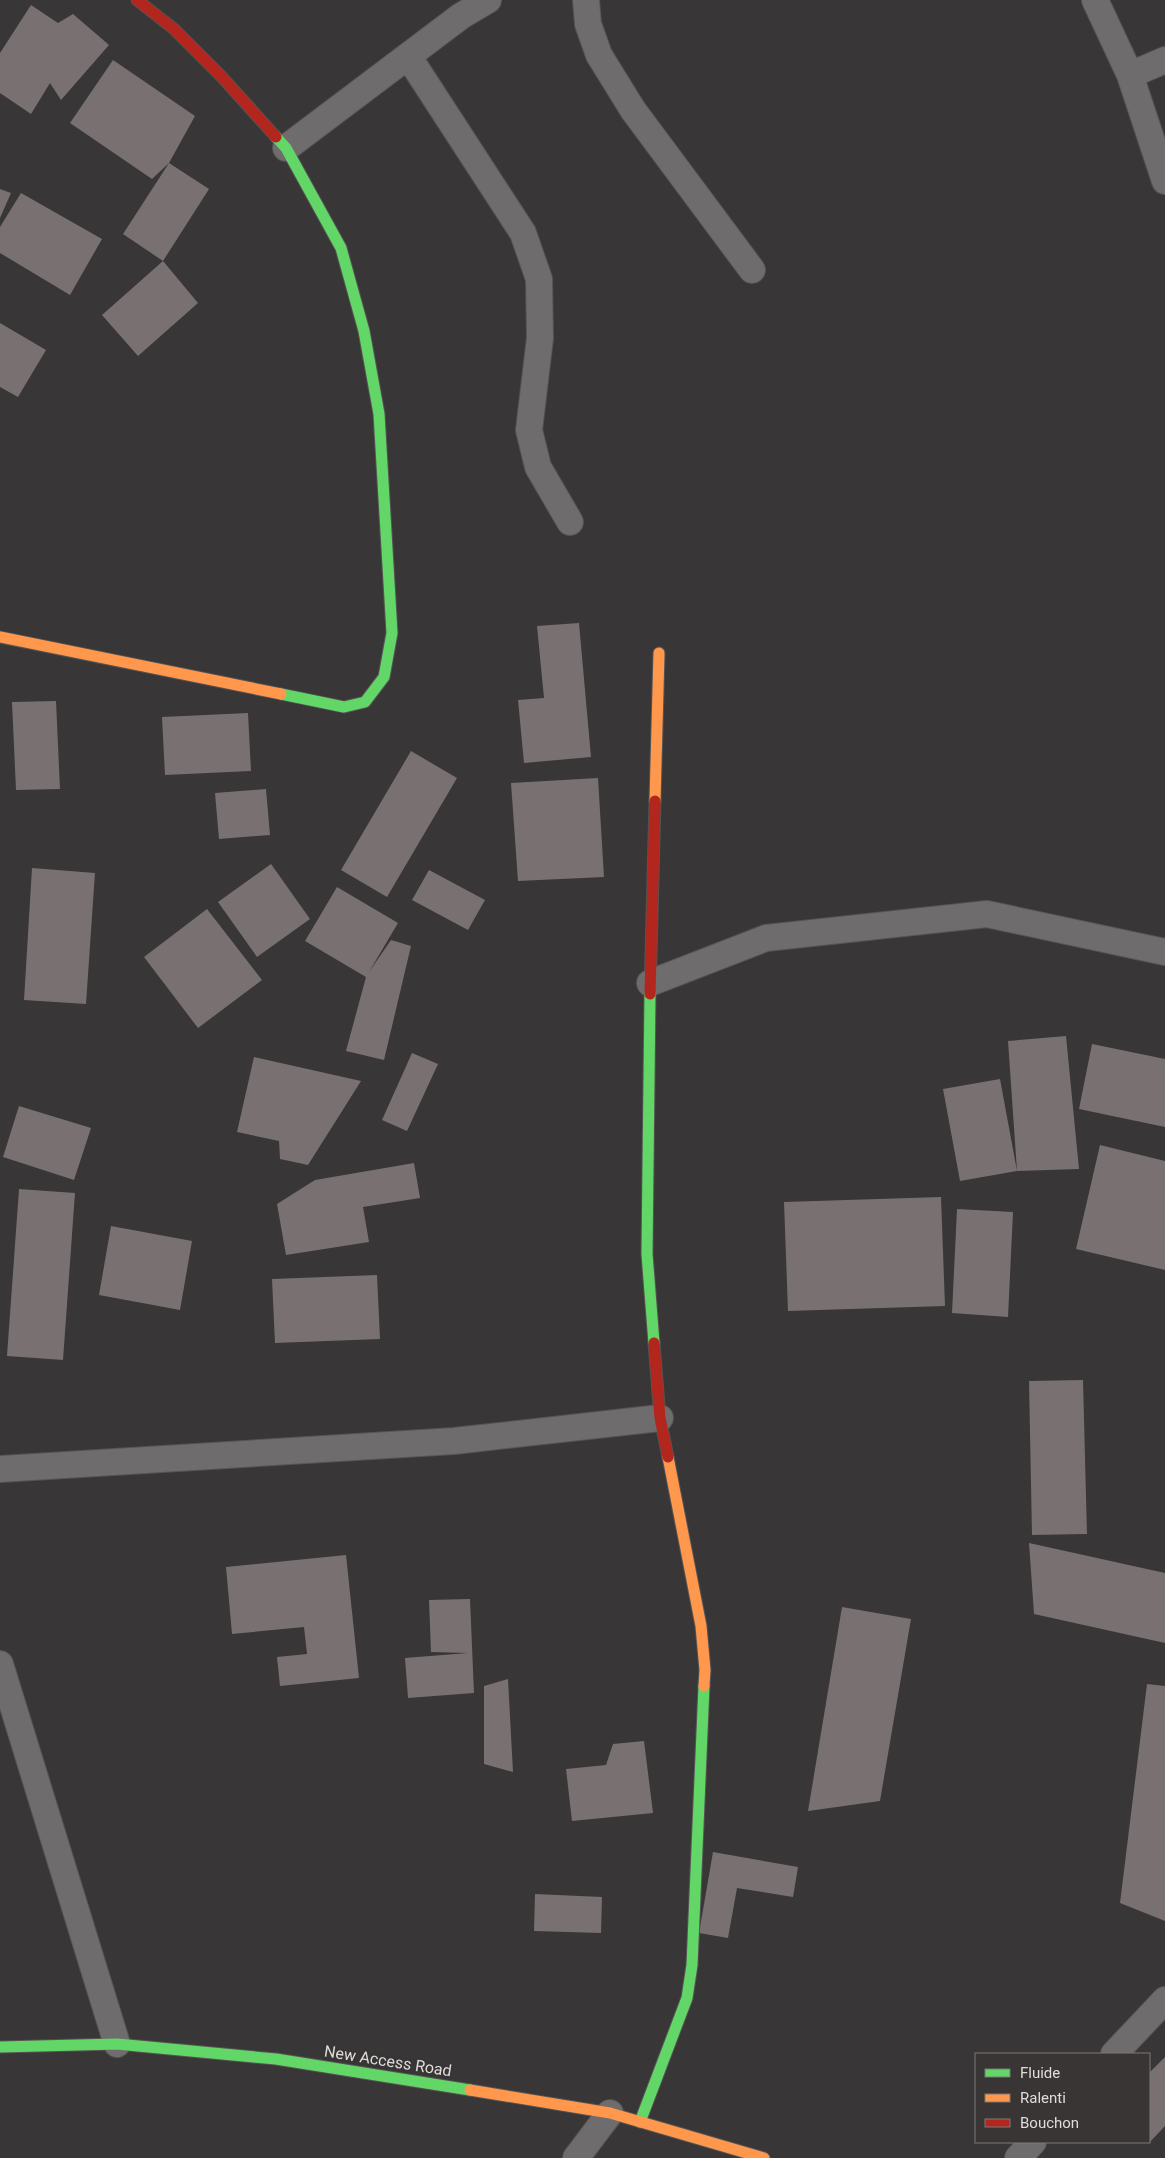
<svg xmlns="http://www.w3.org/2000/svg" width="1165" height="2158" viewBox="0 0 1165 2158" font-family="Roboto,sans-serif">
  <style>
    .building { fill: #797171 }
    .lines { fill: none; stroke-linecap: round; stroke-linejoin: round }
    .street-casing { stroke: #555353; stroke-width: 28 }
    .fast-casing { stroke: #555353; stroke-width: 13 }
    .slow-casing { stroke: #555353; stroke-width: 13 }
    .jam-casing { stroke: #555353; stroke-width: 13 }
    .street { stroke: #6e6c6c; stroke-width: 26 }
    .fast { stroke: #63d668; stroke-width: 11 }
    .slow { stroke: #ff974d; stroke-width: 11 }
    .jam { stroke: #b3261e; stroke-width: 11 }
    .labels { text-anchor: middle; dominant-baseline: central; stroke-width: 5; stroke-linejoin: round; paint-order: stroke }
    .street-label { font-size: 16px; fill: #dfdddc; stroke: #393535 }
  </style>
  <rect width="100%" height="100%" fill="#383636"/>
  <path class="building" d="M 31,5 L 58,23 L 73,14 L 109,45 L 61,100 L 50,83 L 31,114 L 0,93 L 0,53 Z
    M 113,60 L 195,116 L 169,163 L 152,179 L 70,123 Z
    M 169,163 L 209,189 L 163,261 L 123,234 Z
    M 0,189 L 11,193 L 0,218 Z
    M 21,193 L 102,239 L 70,295 L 0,253 L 0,227 Z
    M 163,261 L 198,303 L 138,356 L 102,315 Z
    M 0,323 L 46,350 L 18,397 L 0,387 Z
    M 579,623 L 591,757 L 524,763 L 518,700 L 544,698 L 537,626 Z
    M 56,701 L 60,789 L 16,790 L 12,702 Z
    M 248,713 L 251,771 L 165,775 L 162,717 Z
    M 411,751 L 457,778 L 387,897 L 341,870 Z
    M 598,778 L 604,877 L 518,881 L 511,783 Z
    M 266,789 L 270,835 L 219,839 L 215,793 Z
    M 271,864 L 310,919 L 257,957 L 218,902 Z
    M 32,868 L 95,873 L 86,1004 L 24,1000 Z
    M 429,870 L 485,900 L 468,930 L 412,900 Z
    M 337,887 L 398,923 L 369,972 L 391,940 L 411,946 L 384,1060 L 346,1051 L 366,977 L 305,941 Z
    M 207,909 L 262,980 L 198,1028 L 144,957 Z
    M 1066,1036 L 1079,1169 L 1017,1171 L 960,1181 L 943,1089 L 1000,1079 L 1017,1171 L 1008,1041 Z
    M 1092,1044 L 1165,1059 L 1165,1127 L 1079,1109 Z
    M 412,1053 L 438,1064 L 407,1131 L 382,1120 Z
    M 254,1057 L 361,1081 L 308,1165 L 280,1159 L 279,1141 L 237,1132 Z
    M 19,1106 L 91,1128 L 74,1180 L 3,1157 Z
    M 1100,1145 L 1165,1161 L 1165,1270 L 1076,1249 Z
    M 414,1163 L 420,1198 L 363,1207 L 369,1242 L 286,1255 L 277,1204 L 315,1180 Z
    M 19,1189 L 75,1193 L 63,1360 L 7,1356 Z
    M 941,1197 L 945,1306 L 788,1311 L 784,1202 Z
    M 957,1209 L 1013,1212 L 1008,1317 L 952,1313 Z
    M 111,1226 L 192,1241 L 180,1310 L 99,1295 Z
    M 377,1275 L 380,1339 L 275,1343 L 272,1279 Z
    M 1083,1380 L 1087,1534 L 1032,1535 L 1029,1381 Z
    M 1029,1543 L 1165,1573 L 1165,1643 L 1034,1614 Z
    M 346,1555 L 359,1678 L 280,1686 L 277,1657 L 307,1654 L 304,1627 L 232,1634 L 226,1567 Z
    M 470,1599 L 474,1693 L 408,1698 L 405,1658 L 468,1653 L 431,1652 L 429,1600 Z
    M 842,1607 L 911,1619 L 880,1801 L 808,1811 Z
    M 508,1679 L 513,1772 L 484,1764 L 484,1686 Z
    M 1147,1684 L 1165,1686 L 1165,1921 L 1120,1903 Z
    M 644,1741 L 653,1813 L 572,1821 L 566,1769 L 606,1765 L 613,1744 Z
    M 713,1852 L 798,1867 L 793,1897 L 737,1888 L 728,1938 L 699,1933 Z
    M 535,1894 L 602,1897 L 601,1933 L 534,1931 Z
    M 1165,2057 L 1165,2126 L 1149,2143 L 1149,2073 Z"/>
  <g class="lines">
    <defs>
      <path id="street" d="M 586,0 L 588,24 L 599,55 L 633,110 L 752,270
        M 1095,0 L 1130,75 L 1165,181
        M 408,56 L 523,233 L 539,279 L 540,338 L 529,430 L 538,467 L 570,522
        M 1130,75 L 1165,60
        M 286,148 L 461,16 L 488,0
        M 650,983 L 766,938 L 987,914 L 1165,952
        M 0,1469 L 454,1441 L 660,1418
        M 0,1664 L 117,2044
        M 1114,2054 L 1165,2000
        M 576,2158 L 610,2113
        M 1018,2158 L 1033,2142"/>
      <path id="fast" d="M 276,137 L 286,148 L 341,248 L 364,331 L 379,414 L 392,633 L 384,677 L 365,702 L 344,707 L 281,694
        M 650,994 L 647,1254 L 654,1343
        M 0,2047 L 117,2044 L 276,2059 L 470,2090
        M 640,2122 L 687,1998 L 692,1965 L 704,1686"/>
      <path id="slow" d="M 0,637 L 281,694
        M 655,801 L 659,653
        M 668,1457 L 701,1626 L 705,1670 L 704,1686
        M 470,2090 L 610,2113 L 764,2158"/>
      <path id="jam" d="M 137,0 L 174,29 L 221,76 L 276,137
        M 650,994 L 655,801
        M 654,1343 L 660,1418 L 668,1457"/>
    </defs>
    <use href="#street" class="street-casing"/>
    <use href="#fast" class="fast-casing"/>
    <use href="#slow" class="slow-casing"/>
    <use href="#jam" class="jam-casing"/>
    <use href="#street" class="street"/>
    <use href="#fast" class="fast"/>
    <use href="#slow" class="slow"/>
    <use href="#jam" class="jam"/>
  </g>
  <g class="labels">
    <g class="street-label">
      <text transform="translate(388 2061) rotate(9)">New Access Road</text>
    </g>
  </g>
  <rect x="975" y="2053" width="175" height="90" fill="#393535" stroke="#7b7878"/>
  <rect x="985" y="2069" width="25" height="8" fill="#63d668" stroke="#7b7878"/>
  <text x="1020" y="2078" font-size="15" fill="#dfdddc">Fluide</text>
  <rect x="985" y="2094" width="25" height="8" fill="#ff974d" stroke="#7b7878"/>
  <text x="1020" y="2103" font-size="15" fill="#dfdddc">Ralenti</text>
  <rect x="985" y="2119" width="25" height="8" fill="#b3261e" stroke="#7b7878"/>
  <text x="1020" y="2128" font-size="15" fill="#dfdddc">Bouchon</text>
</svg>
